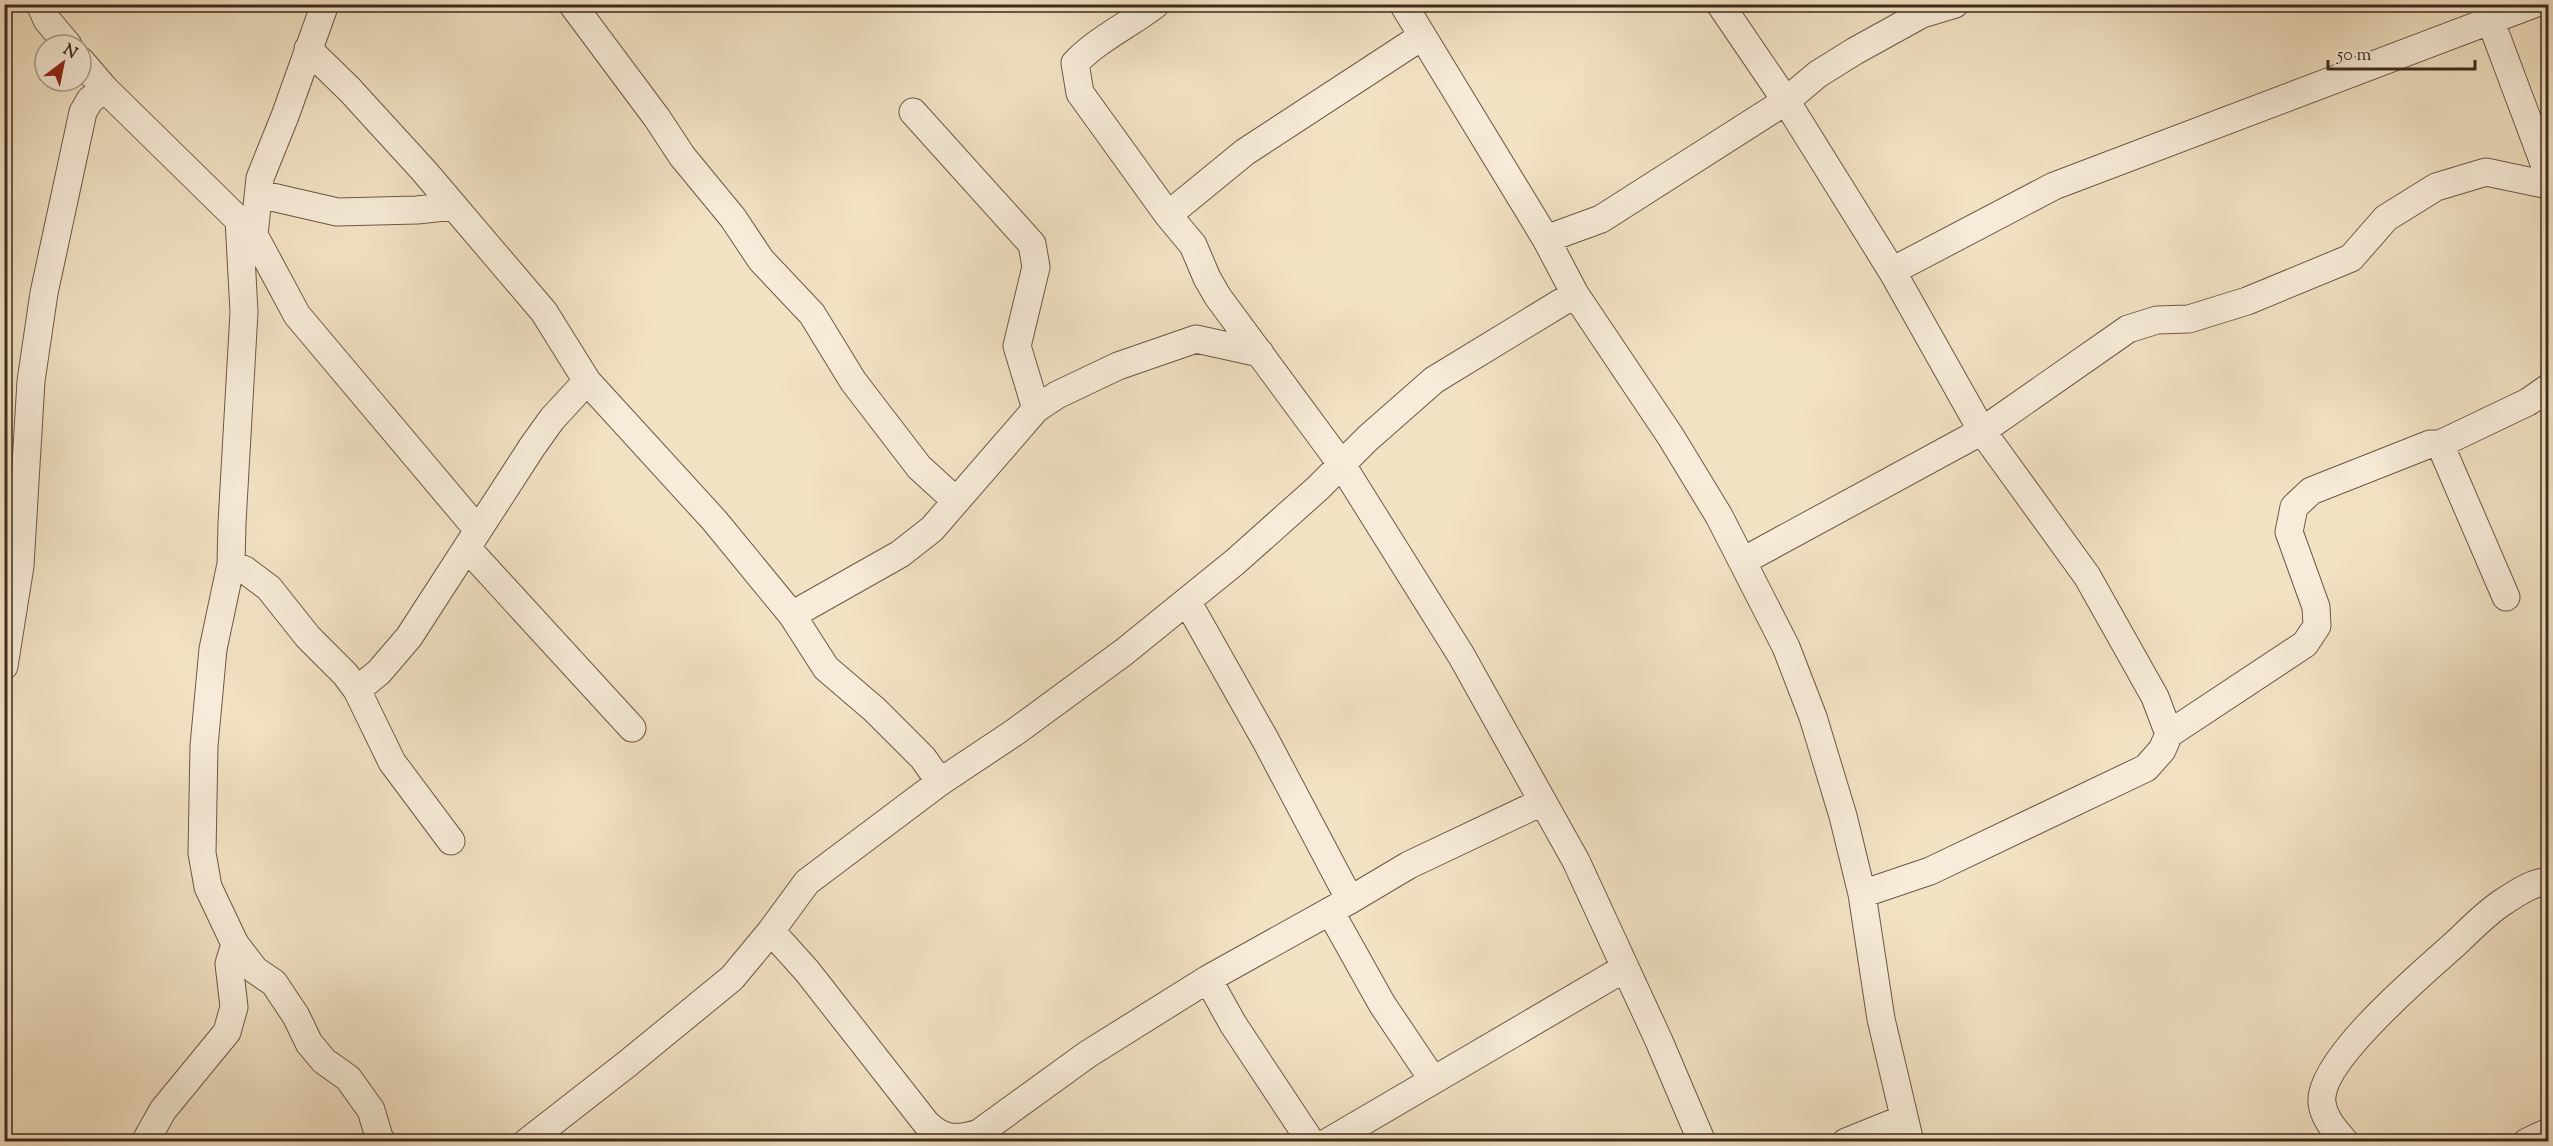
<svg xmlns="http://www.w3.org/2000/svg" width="2553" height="1146" viewBox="0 0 2553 1146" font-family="'Sorts Mill Goudy',serif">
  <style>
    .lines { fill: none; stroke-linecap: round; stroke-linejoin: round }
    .minor-casing { stroke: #6c5846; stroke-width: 29 }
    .minor { stroke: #f7ecd9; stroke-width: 27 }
  </style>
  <rect width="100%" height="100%" fill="#f2e2c4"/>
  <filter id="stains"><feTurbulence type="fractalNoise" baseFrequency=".00333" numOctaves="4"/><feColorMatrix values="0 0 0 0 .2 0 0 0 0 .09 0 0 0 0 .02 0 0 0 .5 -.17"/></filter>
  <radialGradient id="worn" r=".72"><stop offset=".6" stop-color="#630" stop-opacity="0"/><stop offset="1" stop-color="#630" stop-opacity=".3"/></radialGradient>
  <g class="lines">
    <defs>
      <path id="minor" d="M 40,4 L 47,20 L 68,45
        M 572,4 L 657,118 L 682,156 L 733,218 L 761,260 L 812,314 L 853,381 L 919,467 L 956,501
        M 1156,4 C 1129,25 1098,39 1075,63 L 1080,93 L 1168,215
        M 1403,4 L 1546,239 L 1575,294 L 1671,437 L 1719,516 L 1786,647 L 1813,717 L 1843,816 L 1862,894 L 1881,1019 L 1910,1142
        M 1720,4 L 1786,101 L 1892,271 L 1982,431 L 2087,576 L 2155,697 L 2169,734 L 2162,750 L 2146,768 L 1930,871 L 1862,894
        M 2485,6 L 2548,174
        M 1421,37 L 1245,152 L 1168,215 L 1193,245 L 1207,278 L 1218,297 L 1342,465 L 1461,655 L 1576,861 L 1659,1041 L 1702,1142
        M 308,49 L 350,90 L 424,171 L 544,312 L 587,381 L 714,520 L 792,615 L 826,668 L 875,710 L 923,758 L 940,782
        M 81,61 L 105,89 L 254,235 L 297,315 L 478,530
        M 913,112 L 1032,244 L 1036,267 L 1017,346 L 1036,409
        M 259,194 L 337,212 L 417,210 L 454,206
        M 254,235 L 260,178 L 285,116 L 325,4
        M 1546,239 L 1601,219 L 1786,101 L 1818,74 L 1855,51 L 1922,14 L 1955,4
        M 1892,271 L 2054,186 L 2534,4
        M 2440,444 L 2528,402 L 2548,388
        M 467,548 L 632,728
        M 1743,561 L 1982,431 L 2128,329 L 2157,320 L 2189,319 L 2247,301 L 2351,258 L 2386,218 L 2436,187 L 2486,172 L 2548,185
        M 231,564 L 245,570 L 269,588 L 308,637 L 345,674 L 357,690 L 392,762 L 451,841
        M 1187,601 L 1266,741 L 1350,900
        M 792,615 L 900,554 L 932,529 L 1036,409 L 1057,395 L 1118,366 L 1196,339 L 1260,353
        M 4,666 L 20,566 L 31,381 L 44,293 L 83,112 L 90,100 L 105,89
        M 357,690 L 379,672 L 409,637 L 532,447 L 552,419 L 587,381
        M 2169,734 L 2305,644 L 2317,626 L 2316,607 L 2289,532 L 2294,507 L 2311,491 L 2430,444 L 2440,444 L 2506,597
        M 1330,911 L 1382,1004 L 1433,1080
        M 771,931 L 807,971 L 926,1123 C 943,1140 957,1140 979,1133 L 1088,1054 L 1208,979 L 1350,900 L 1409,865 L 1542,802
        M 235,944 L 255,970 L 274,983 L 296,1016 L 309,1043 L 324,1061 L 348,1078 L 371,1110 L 379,1137 L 382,1142
        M 1208,979 L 1233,1024 L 1311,1142
        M 145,1142 L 163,1110 L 227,1032 L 234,1007 L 229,964 L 235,944 L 208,887 L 202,853 L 204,746 L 213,649 L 231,564 L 232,523 L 244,312 L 239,219
        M 527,1142 L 627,1064 L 732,978 L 771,931 L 807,882 L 940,782 L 1015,732 L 1124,652 L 1235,562 L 1318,488 L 1368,438 L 1434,380 L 1575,294
        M 1328,1142 L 1625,968
        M 1846,1142 L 1903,1119
        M 2345,1142 C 2335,1130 2324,1119 2322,1103 C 2317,1061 2425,971 2455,944 C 2470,930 2486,913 2503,902 C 2517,893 2532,882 2548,882
        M 2527,1142 L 2548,1132"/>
    </defs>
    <use href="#minor" class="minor-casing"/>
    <use href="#minor" class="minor"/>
  </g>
  <rect width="2553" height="1146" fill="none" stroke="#f2e2c4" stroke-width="24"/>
  <rect x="6" y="6" width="2541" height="1134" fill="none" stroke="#3f2a1c" stroke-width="3"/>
  <rect x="12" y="12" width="2529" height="1122" fill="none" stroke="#3f2a1c" stroke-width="1.5"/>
  <g transform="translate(63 63) rotate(32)"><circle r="28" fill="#f7ecd9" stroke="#ad9e8d" stroke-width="1.5"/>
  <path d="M0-4.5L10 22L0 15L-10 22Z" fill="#8f2418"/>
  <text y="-9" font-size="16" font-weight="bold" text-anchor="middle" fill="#3f2a1c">N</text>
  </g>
  <path d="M2328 60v9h147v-9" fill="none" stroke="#3f2a1c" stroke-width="3"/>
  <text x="2337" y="60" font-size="18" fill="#3f2a1c" stroke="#f7ecd9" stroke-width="4.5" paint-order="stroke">50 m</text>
  <rect width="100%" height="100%" filter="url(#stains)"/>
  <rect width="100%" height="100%" fill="url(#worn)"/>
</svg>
